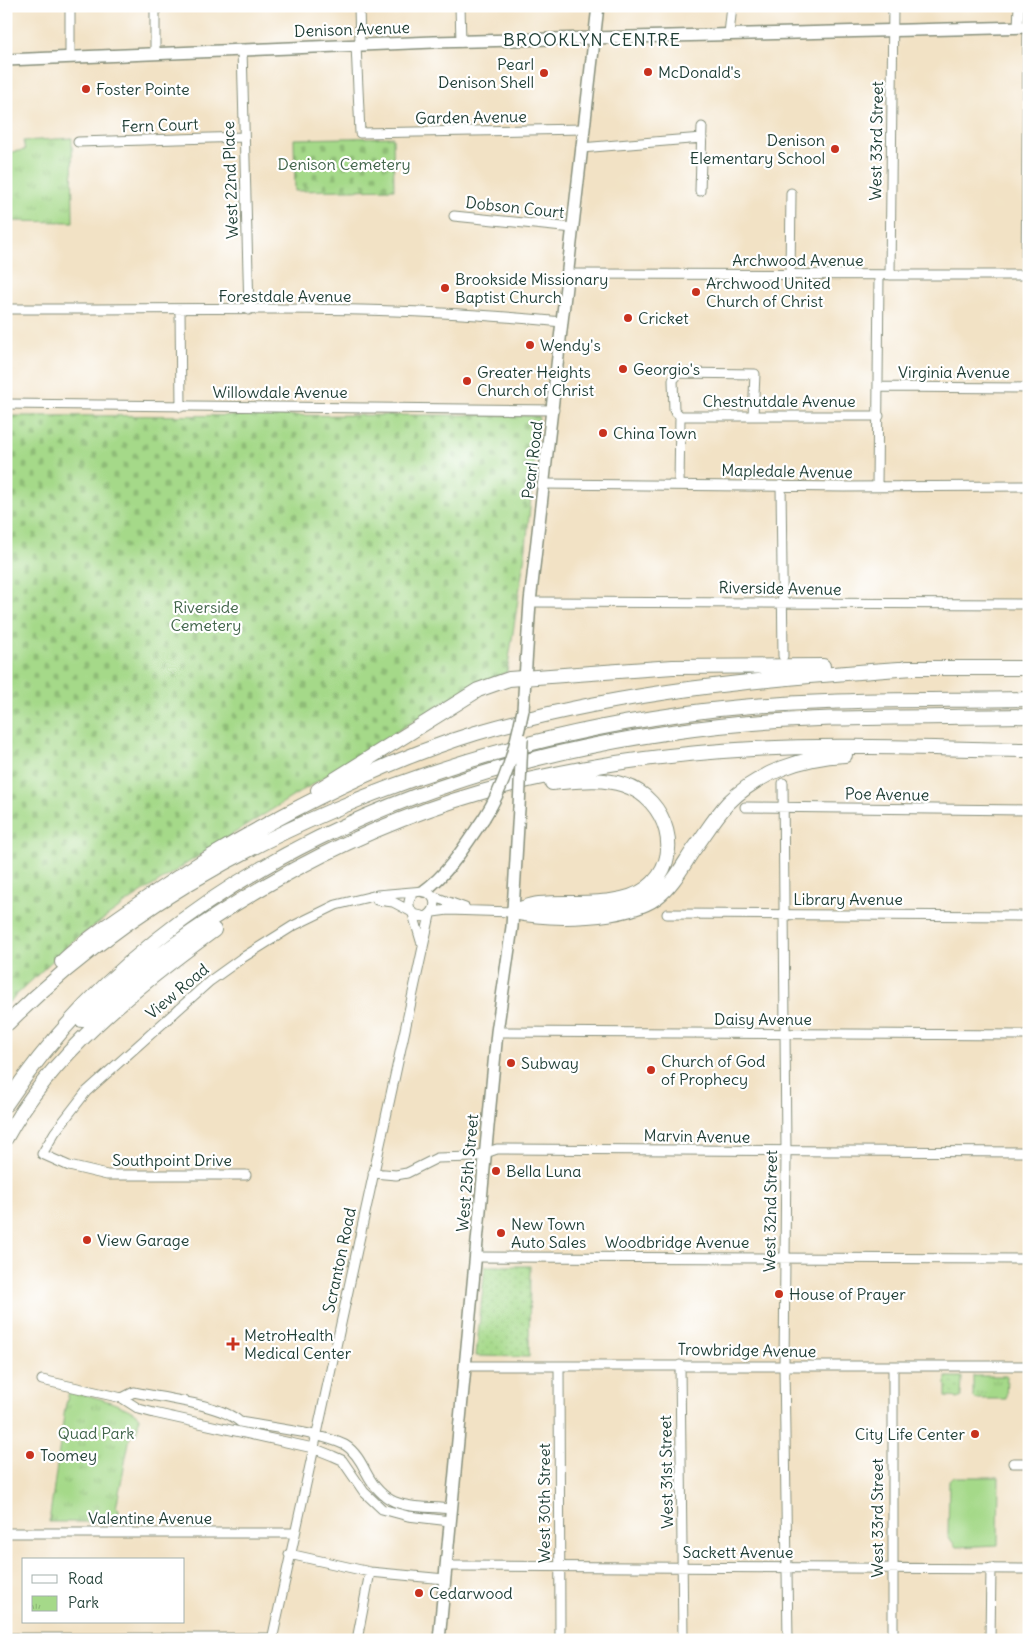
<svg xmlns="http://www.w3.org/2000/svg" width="1035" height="1646" viewBox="0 0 1035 1646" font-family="Delius,sans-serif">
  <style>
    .grass { fill: url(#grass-dots); stroke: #628b5e }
    .cemetery { fill: url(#cemetery-stones); stroke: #628b5e }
    .park { fill: url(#park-tufts); stroke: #628b5e }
    .pitch { fill: #a5d989; stroke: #628b5e }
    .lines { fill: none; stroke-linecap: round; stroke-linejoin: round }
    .minor-casing { stroke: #88907c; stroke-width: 11 }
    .major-casing { stroke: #88907c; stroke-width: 14 }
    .highway-casing { stroke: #88907c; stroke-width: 16 }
    .minor { stroke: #fff; stroke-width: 9 }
    .major { stroke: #fff; stroke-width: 11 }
    .highway { stroke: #fff; stroke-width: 14 }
    .major-bridge-casing { stroke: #88907c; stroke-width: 14; stroke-linecap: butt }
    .major-bridge { stroke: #fff; stroke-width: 11 }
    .poi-dot { fill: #c8321e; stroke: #fff; stroke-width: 2 }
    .labels { text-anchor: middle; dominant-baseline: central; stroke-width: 4.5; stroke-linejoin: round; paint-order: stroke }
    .street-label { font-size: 16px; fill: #1f3d34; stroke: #fff }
    .poi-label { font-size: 16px; fill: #1f3d34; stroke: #fff; text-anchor: start }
    .park-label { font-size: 16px; fill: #406449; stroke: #fff }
    .neighbourhood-label { font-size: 18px; letter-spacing: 1px; fill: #1f3d34; stroke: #fff }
  </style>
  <defs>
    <pattern id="grass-dots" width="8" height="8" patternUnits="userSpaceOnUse" patternTransform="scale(1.25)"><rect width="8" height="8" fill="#a5d989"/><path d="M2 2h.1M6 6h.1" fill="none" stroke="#8ebb77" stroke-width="1.8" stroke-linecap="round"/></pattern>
    <pattern id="cemetery-stones" width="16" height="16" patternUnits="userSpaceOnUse" patternTransform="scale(1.25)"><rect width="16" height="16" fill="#a5d989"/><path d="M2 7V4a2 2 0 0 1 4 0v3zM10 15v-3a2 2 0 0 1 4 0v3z" fill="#8ebb77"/></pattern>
    <pattern id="park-tufts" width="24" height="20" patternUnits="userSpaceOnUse" patternTransform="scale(1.25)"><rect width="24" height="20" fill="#a5d989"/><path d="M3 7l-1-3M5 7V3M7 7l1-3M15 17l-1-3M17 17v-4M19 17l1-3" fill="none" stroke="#8ebb77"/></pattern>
  </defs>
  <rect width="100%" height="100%" fill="#fff"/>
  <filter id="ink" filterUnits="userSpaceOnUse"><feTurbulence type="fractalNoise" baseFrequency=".02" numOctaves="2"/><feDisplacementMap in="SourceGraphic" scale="10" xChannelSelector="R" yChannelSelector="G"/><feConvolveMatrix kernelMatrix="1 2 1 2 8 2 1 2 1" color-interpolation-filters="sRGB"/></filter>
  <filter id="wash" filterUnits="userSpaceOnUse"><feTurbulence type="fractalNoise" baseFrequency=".0096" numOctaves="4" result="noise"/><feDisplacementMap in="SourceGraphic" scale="20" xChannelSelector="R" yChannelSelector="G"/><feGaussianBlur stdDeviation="1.12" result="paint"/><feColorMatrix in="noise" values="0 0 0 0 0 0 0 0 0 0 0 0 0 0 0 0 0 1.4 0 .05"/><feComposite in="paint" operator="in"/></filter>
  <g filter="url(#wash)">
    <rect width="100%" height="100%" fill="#f2e2c5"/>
    <path class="grass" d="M 485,1266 L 530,1266 L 529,1357 L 476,1356 Z
      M 946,1377 L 962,1377 L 961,1398 L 946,1397 Z"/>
    <path class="cemetery" d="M 393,137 L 394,189 L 295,191 L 294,139 Z
      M 471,415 L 539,416 L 526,547 L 507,672 L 449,699 L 228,837 L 129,901 L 73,941 L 6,1005 L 6,416 Z"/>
    <path class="park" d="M 72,138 L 73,222 L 6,221 L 6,153 L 25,150 L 23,141 Z
      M 973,1376 L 1007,1376 L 1006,1399 L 976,1399 L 973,1396 Z
      M 69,1392 C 84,1393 131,1406 139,1417 L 137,1432 L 135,1432 L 130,1437 L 116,1508 L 119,1510 L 118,1522 L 49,1522 L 65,1408 Z"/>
    <path class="pitch" d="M 953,1477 L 999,1477 L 998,1545 L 956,1547 L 948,1536 L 949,1481 Z"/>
  </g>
  <g filter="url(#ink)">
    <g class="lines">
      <defs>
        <path id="minor" d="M 70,6 L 70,56
          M 359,6 L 360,45
          M 460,6 L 461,42
          M 1018,27 L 1019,6
          M 729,34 L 732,6
          M 356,45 L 360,133 L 583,129
          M 242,49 L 249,310
          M 155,53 L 155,6
          M 78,142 L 244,137
          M 581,148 L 702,138
          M 700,191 L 702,127
          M 454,216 L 573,228
          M 568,274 L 1029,275
          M 790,275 L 791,193
          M 890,275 L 893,6
          M 1026,275 L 1028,27
          M 6,309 C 191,310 378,303 562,322
          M 180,310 L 181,407
          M 879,387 L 1029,388
          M 6,404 L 554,410
          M 680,416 L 879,416
          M 545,484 L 844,487 L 1029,486
          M 679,485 L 680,416 L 674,410 L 673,380 L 679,373 L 755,374 L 753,416
          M 781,485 L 783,656
          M 877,486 L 879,275
          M 530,602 L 1029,604
          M 783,783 L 786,1152 L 784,1366 L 788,1640
          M 745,807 L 1029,810
          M 432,896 L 465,908
          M 377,900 L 393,902 L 410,911
          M 433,912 L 448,910 L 513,912
          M 413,914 L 421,941
          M 667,914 L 1029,916
          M 497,1032 L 1029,1035
          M 373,1173 L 396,1175 L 407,1173 L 437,1158 L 474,1157 L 497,1149 L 1029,1152
          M 246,1175 L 107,1175 L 69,1166 L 42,1154 L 55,1132 L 86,1092 L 210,981 L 242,958 L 293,926 L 336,905 L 377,895 L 424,891 C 438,896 438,910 426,917 L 413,914 C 407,907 407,898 416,892
          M 476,1257 L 1029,1259
          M 680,1365 L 683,1640
          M 465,1366 L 1029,1366
          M 559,1366 L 560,1640
          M 42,1380 L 122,1398 L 139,1409 L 154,1413 L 313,1448 L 333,1456 L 342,1460 L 364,1492 L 382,1509 L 408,1516 L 450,1521
          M 122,1398 L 134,1392 C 162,1398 220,1404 240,1422 C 271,1428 318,1432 345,1445 C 355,1451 361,1462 366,1472 C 387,1512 411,1505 451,1509
          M 1013,1463 L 1029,1463
          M 6,1533 L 294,1533
          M 289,1554 L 370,1572 L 445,1579
          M 446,1566 L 1029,1569
          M 6,1638 L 272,1638
          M 272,1640 L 430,915
          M 357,1640 L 370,1572
          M 893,1640 L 893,1366
          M 990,1640 L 991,1568"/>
        <path id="major" d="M 6,60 L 434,42 L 1029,27
          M 523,710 L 530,602 L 598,6
          M 424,891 C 450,872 466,844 484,818
          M 439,1640 L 497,1032 L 512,927 L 519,808"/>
        <path id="highway" d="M 905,668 L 1029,668
          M 318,790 L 478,690 L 509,679 L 673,667 L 823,666
          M 513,911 C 521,909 530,905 539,904 C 571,901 621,908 647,888 C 686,859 667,798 624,785 C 601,777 576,781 552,783
          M 513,912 C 550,920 626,920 657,897 C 673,885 683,865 694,849 C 705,834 715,817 728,803 C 759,772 803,757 845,755
          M 62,962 C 75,949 91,938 105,927 C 138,904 171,881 205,860 C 290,809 381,762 476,733 C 618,691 767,678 914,668
          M 82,1020 C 193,918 337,834 482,792 C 570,767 662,754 753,749 C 845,744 937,749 1029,750
          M 8,1023 C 187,844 455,742 703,711 C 810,698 920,701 1029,699
          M 6,1104 C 163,868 446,756 719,726 C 821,715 926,718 1029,716
          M 6,1138 C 51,1054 138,985 214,930"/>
      </defs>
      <use href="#minor" class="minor-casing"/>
      <use href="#major" class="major-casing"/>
      <use href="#highway" class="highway-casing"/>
      <use href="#minor" class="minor"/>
      <use href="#major" class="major"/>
      <use href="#highway" class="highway"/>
      <defs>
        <path id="major-bridge" d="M 519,808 L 522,739
          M 484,818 C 506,784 515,749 523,710"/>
      </defs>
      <use href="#major-bridge" class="major-bridge-casing"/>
      <use href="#major-bridge" class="major-bridge"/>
    </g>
  </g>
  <g class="poi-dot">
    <circle cx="648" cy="72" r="5"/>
    <circle cx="544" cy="73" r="5"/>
    <circle cx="86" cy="89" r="5"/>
    <circle cx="835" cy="149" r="5"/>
    <circle cx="445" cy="288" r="5"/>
    <circle cx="696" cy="292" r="5"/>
    <circle cx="628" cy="318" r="5"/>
    <circle cx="530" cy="345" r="5"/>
    <circle cx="623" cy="369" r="5"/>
    <circle cx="467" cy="381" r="5"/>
    <circle cx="603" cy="433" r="5"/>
    <circle cx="511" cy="1063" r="5"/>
    <circle cx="651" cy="1070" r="5"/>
    <circle cx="496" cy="1171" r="5"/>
    <circle cx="501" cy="1233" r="5"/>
    <circle cx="87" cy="1240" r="5"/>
    <circle cx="779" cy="1294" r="5"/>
    <path d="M230.5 1336.5h5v5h5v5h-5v5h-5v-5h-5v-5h5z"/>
    <circle cx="975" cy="1434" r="5"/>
    <circle cx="30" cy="1455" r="5"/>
    <circle cx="419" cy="1593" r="5"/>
  </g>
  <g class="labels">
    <g class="street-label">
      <text transform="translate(352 29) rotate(-2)">Denison Avenue</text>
      <text transform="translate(471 117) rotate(-1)">Garden Avenue</text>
      <text transform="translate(160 125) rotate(-2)">Fern Court</text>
      <text transform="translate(876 141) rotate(-89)">West 33rd Street</text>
      <text transform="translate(230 180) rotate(-92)">West 22nd Place</text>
      <text transform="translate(515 207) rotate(6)">Dobson Court</text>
      <text x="798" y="260">Archwood Avenue</text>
      <text x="285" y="296">Forestdale Avenue</text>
      <text x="954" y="372">Virginia Avenue</text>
      <text x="280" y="392">Willowdale Avenue</text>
      <text x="779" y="401">Chestnutdale Avenue</text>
      <text transform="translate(532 460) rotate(-83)">Pearl Road</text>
      <text transform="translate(787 471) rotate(1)">Mapledale Avenue</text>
      <text transform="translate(780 588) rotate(1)">Riverside Avenue</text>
      <text transform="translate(887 794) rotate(1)">Poe Avenue</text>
      <text x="848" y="899">Library Avenue</text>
      <text transform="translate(177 991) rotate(-40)">View Road</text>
      <text x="763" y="1019">Daisy Avenue</text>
      <text transform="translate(697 1136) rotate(1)">Marvin Avenue</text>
      <text x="172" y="1160">Southpoint Drive</text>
      <text transform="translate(467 1173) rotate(-85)">West 25th Street</text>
      <text transform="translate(770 1211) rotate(-89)">West 32nd Street</text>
      <text x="677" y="1242">Woodbridge Avenue</text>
      <text transform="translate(339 1260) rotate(-78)">Scranton Road</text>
      <text transform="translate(747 1350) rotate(1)">Trowbridge Avenue</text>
      <text transform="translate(666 1472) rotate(-91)">West 31st Street</text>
      <text transform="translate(544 1503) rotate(-90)">West 30th Street</text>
      <text x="150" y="1518">Valentine Avenue</text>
      <text transform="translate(877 1518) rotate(-90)">West 33rd Street</text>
      <text x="738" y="1552">Sackett Avenue</text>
    </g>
    <g class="poi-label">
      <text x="534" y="64" text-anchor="end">Pearl<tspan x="534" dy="18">Denison Shell</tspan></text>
      <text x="658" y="72">McDonald's</text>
      <text x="96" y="89">Foster Pointe</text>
      <text x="825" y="140" text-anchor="end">Denison<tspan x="825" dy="18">Elementary School</tspan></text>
      <text x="455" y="279">Brookside Missionary<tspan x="455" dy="18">Baptist Church</tspan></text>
      <text x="706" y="283">Archwood United<tspan x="706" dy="18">Church of Christ</tspan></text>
      <text x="638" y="318">Cricket</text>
      <text x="540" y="345">Wendy's</text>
      <text x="633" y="369">Georgio's</text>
      <text x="477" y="372">Greater Heights<tspan x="477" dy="18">Church of Christ</tspan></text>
      <text x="613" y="433">China Town</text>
      <text x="661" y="1061">Church of God<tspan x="661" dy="18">of Prophecy</tspan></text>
      <text x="521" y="1063">Subway</text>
      <text x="506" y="1171">Bella Luna</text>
      <text x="511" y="1224">New Town<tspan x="511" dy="18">Auto Sales</tspan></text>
      <text x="97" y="1240">View Garage</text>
      <text x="789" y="1294">House of Prayer</text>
      <text x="244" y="1335">MetroHealth<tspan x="244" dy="18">Medical Center</tspan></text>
      <text x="965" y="1434" text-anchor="end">City Life Center</text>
      <text x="40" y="1455">Toomey</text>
      <text x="429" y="1593">Cedarwood</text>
    </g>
    <g class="park-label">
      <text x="344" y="164">Denison Cemetery</text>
      <text x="206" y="607">Riverside<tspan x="206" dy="18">Cemetery</tspan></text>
      <text x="96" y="1433">Quad Park</text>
    </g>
    <g class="neighbourhood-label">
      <text x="592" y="39">BROOKLYN CENTRE</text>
    </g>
  </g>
  <rect width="1035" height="1646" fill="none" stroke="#fff" stroke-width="25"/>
  <rect x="22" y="1558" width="162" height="65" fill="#ffffff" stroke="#a5b1ae"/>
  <rect x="32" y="1575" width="25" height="8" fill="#ffffff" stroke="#a5b1ae"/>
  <text x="68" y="1584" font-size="15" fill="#1f3d34">Road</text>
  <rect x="32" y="1596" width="25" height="15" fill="url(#park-tufts)" stroke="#a5b1ae"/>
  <text x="68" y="1608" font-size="15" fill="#1f3d34">Park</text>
</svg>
